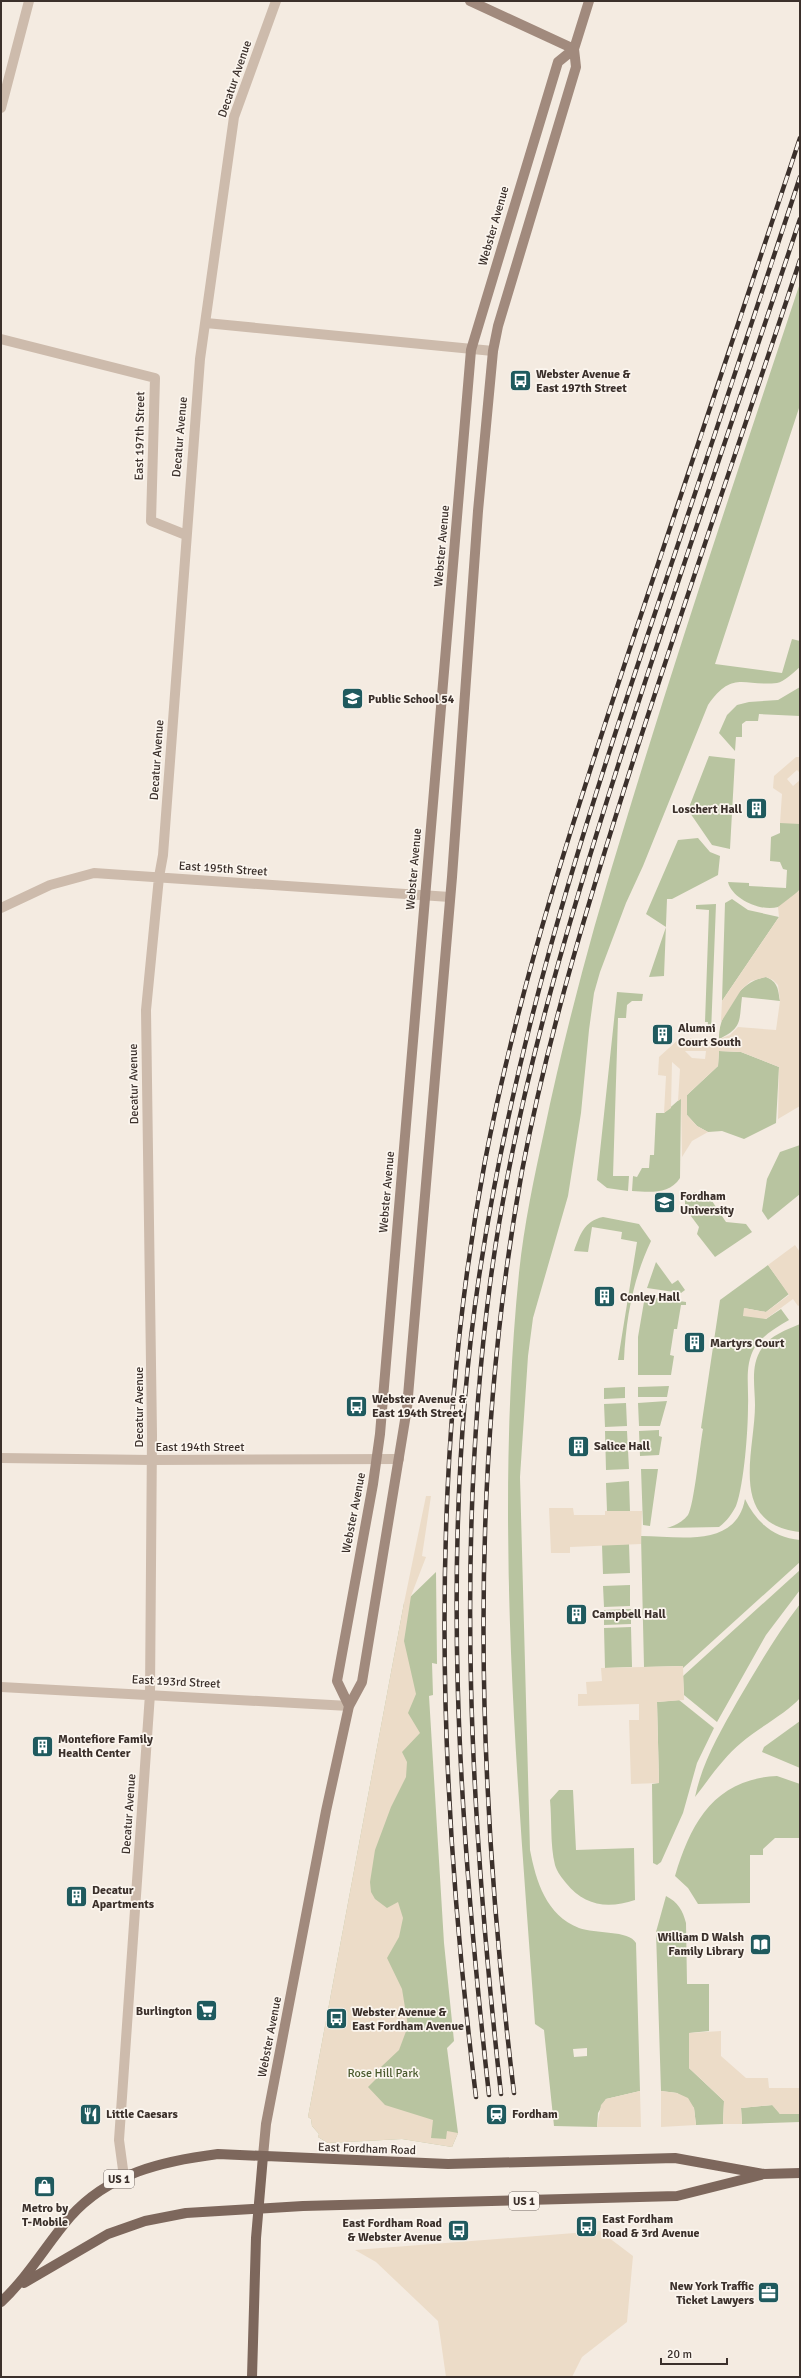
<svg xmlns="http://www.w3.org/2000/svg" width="801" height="2378" viewBox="0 0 801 2378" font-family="Signika,sans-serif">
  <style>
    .green { fill: #b8c4a0; fill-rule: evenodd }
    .plaza { fill: #ecdcc8; fill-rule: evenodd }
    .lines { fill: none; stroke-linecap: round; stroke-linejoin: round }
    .street { stroke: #cdbbac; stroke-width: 10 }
    .secondary { stroke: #a18a7d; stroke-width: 10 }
    .primary { stroke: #7d675c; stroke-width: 10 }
    .rail-casing { stroke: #3b302b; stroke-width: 4.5 }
    .rail { stroke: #fbf5ee; stroke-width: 3; stroke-dasharray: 9; stroke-linecap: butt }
    .labels { text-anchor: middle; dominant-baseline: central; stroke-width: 3.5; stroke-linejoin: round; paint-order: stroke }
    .shield { fill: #fbf5ee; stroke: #756b66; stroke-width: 1 }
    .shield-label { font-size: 11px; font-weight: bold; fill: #3b302b }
    .street-label { font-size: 12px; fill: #3b302b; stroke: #fbf5ee }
    .poi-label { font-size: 12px; font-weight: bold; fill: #3b302b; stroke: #fbf5ee; text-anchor: start }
    .park-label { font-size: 12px; fill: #4a5a2e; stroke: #fbf5ee }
  </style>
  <rect width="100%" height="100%" fill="#f4ebe1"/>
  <path class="green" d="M 800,283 L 800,405 L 715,664 L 782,673 L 792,639 L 800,641 L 800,667 C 794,672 784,682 777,683 C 744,687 733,669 708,705 L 643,866 L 626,903 L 600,972 L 594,993 L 589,1030 L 581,1113 L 568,1196 L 533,1318 L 528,1356 L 520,1477 L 530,1850 C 536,1881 546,1915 579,1928 C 595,1934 629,1930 636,1943 L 640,2091 L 606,2099 L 598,2113 L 597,2127 L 554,2126 L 544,2030 L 535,2024 C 517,1775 494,1522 519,1273 C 524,1225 534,1178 544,1132 C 565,1032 591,934 621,837 C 677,651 739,467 800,283 ZM 587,2048 L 587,2056 L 574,2057 L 573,2049 Z
    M 800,687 L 800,716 L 759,714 L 758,721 L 746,721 L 742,724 L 742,737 L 736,737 L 735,751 L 719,733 L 727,715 L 737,705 L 749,702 L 778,700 Z
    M 709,756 L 735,759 L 730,849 L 712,845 L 688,810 Z
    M 799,822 L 800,889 C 794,896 786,905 778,907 C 761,912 732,899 728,882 L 749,883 L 749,886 L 786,888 L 787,870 L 783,869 L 780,862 L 770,861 L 771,837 L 780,833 L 780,823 Z
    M 698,838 L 710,852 L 720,856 L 718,875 L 672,899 L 667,899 L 664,976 L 649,977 L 666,927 L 646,914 L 678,840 Z
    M 732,899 L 748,910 L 779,917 L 722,1001 L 725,903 Z
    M 716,904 L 711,1033 L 707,1032 L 708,1022 L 705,1022 L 709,910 L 696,909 L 696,905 Z
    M 766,977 C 778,982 778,989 780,1001 L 742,997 C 739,1020 743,1028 719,1039 C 718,1014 740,981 766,977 Z
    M 617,992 L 643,994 L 642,1001 L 632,1001 L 627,1005 L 626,1018 L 618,1018 L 613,1176 L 629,1176 L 628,1191 L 607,1188 L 597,1180 Z
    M 719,1051 L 741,1052 L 779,1067 L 776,1123 L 744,1139 L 722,1131 L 708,1132 L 697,1126 L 687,1115 L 687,1095 L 718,1066 Z
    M 681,1098 L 680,1178 C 669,1195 649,1192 632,1191 L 633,1176 L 637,1177 L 642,1168 L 649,1168 L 650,1155 L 654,1155 L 656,1113 L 664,1113 Z
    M 800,1145 L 800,1194 L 768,1220 L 762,1211 L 767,1179 L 780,1152 Z
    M 695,1192 L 712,1201 L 726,1222 L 746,1224 L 752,1232 L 715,1257 L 697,1234 L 699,1227 L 685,1208 L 685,1201 L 688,1194 Z
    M 603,1217 L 639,1224 L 651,1241 C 633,1279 626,1318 624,1360 L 618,1360 L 637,1242 L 621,1239 L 622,1232 L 592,1227 L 588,1252 L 574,1251 C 580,1235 584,1221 603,1217 Z
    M 656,1262 L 672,1284 L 678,1280 L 685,1290 L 681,1293 L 647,1288 Z
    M 768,1265 L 789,1294 L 766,1312 L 744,1308 L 766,1319 L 781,1309 L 789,1320 C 777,1327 763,1335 755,1347 C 744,1365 749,1386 748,1406 C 748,1431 744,1484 736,1506 C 732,1514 726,1522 719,1527 L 667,1528 C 674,1526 683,1522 688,1515 C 694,1506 700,1444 703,1429 L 701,1428 L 720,1300 Z
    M 645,1296 L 686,1302 L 686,1305 L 681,1305 L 677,1329 L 674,1329 L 670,1355 L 674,1356 L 671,1375 L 638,1375 L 638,1337 Z
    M 800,1324 L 800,1532 C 727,1524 755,1452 755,1405 C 755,1386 750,1365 762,1348 C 771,1335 786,1330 800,1324 Z
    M 669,1386 L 667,1397 L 638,1397 L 638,1387 Z
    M 625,1387 L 625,1398 L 604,1399 L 604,1388 Z
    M 667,1401 L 660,1426 L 639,1426 L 638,1403 Z
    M 626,1403 L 627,1426 L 605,1427 L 604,1404 Z
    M 659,1430 L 659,1436 L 662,1437 L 659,1455 L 640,1456 L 639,1431 Z
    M 605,1431 L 627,1431 L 629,1469 L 606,1470 Z
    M 641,1469 L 658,1469 L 650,1526 L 643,1525 Z
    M 629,1481 L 630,1511 L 607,1511 L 606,1483 Z
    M 745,1499 C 756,1522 774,1538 800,1540 L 800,1562 L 683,1668 L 683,1666 L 644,1667 L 641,1536 C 678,1536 736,1549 745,1499 Z
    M 629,1544 L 630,1573 L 603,1574 L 602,1545 Z
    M 800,1570 L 800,1590 L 766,1635 L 717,1722 L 684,1695 L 683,1676 Z
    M 436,1572 L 437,1664 L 432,1663 L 433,1695 L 429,1696 L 444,1943 L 454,2041 L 447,2048 L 458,2133 L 452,2147 L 402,2139 L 328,2143 L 318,2137 L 319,2134 L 312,2126 L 311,2119 L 308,2117 L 404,1603 Z
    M 630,1585 L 630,1606 L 604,1607 L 603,1586 Z
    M 800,1604 L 800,1698 C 787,1713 758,1728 741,1743 C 723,1758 709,1779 695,1797 C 702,1763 720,1732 737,1702 C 757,1668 776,1635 800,1604 Z
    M 631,1609 L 631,1624 L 604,1625 L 604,1610 Z
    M 631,1627 L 632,1667 L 605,1668 L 604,1628 Z
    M 679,1700 L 714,1728 L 697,1763 L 683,1813 L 661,1862 L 657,1865 L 653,1863 L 652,1784 L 659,1783 L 657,1702 Z
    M 800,1721 L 800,1768 L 762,1752 L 764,1747 Z
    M 777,1776 L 800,1784 L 800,1838 L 775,1838 L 763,1849 L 763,1855 L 750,1855 L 750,1903 L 698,1904 L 688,1888 L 675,1876 C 691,1822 715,1779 777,1776 Z
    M 559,1790 L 573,1790 L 576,1850 L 634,1848 L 635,1900 C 608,1909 584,1906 566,1883 C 562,1878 557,1872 555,1865 C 550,1845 552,1821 550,1800 Z
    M 666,1896 C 678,1902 683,1911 686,1923 L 687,1984 L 709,1984 L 709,2031 L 689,2033 L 689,2068 L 724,2101 L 723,2124 L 696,2125 L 694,2108 L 677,2093 L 661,2091 L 656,1932 Z
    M 773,2105 L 780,2114 L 800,2114 L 800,2122 L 742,2124 L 741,2108 Z"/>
  <path class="plaza" d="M 796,757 L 800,757 L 800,773 L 797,770 L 787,779 L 793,786 L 800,780 L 800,824 L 780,823 L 782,794 L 773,788 L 774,776 Z
    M 800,890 L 800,1106 L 778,1119 L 779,1067 L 741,1052 L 719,1051 L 718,1066 L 687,1095 L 687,1115 L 697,1126 L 708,1132 L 692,1141 L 682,1157 L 681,1099 L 678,1101 L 680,1069 L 672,1062 L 671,1108 L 664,1113 L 666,1076 L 658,1075 L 659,1057 L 680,1038 L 719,1039 L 730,1035 L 738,1027 L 776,1030 L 780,1001 L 778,985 L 773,980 L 766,977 L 751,981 L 741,990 L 721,1022 L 722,1001 L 779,917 L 778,907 ZM 685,1051 L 706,1051 L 705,1059 L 692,1058 Z
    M 795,1245 L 800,1252 L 800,1305 L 798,1306 L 793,1299 L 766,1319 L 743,1316 L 744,1308 L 766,1312 L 789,1295 L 768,1265 Z
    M 426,1496 L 431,1496 L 422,1556 L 426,1557 L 411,1596 L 404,1641 L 416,1694 L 408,1713 L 420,1733 L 402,1752 L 407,1762 L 406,1777 L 391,1807 L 375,1850 L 370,1882 L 371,1892 L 375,1899 L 387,1908 L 398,1902 L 403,1918 L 399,1937 L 387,1958 L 402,1989 L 408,2026 L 399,2050 L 381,2067 L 384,2071 L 368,2087 L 385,2105 L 433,2120 L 431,2138 L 446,2139 L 447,2131 L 458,2133 L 452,2147 L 402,2139 L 328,2143 L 318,2137 L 319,2134 L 312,2126 L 311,2119 L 308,2117 L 404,1603 Z
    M 549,1508 L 573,1508 L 574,1515 L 605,1515 L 605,1511 L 642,1511 L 641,1544 L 570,1547 L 570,1553 L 551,1553 Z
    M 683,1666 L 684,1700 L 657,1702 L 659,1783 L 631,1784 L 629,1720 L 639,1720 L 639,1704 L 578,1706 L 578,1694 L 587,1694 L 586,1682 L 602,1681 L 601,1668 Z
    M 721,2031 L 721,2056 L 746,2078 L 768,2078 L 769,2088 L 800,2088 L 800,2114 L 780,2114 L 772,2105 L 741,2108 L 742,2124 L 723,2124 L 724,2101 L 689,2068 L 689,2033 Z
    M 640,2091 L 641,2127 L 597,2127 L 601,2105 L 606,2099 Z
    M 661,2091 L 677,2093 L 688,2098 L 694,2108 L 696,2125 L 661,2127 Z
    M 600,2231 L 633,2256 L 627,2322 L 582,2357 L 572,2377 L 446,2377 L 438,2321 L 376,2262 L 355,2250 Z"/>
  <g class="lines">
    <path class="street" d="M 1,108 L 29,1
      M 206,323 L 493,351
      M 1,339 L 155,378 L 151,521 L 186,535
      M 1,908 L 50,885 L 94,873 L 450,897
      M 1,1458 L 152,1460 L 399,1459
      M 1,1687 L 349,1706
      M 124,2177 L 119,2140 L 150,1694 L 152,1435 L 146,1010 L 159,877 L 163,855 L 200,359 L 234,117 L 276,1"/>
    <path class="secondary" d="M 470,1 L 574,49
      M 349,1706 L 337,1681 L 373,1484 L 380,1434 L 471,350 L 558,62 L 574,49
      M 263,2156 L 266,2124 L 326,1811 L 349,1706 L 362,1682 L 407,1408 L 452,877 L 478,511 L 493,351 L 498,326 L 576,67 L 574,49 L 589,1"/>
    <path class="primary" d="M 24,2283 L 108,2234 L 145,2221 L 186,2213 L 303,2206 L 677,2196 L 761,2175
      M 1,2302 C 28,2277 46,2245 70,2217 C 109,2173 163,2161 218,2154 L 448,2164 L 675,2158 L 764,2174 L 800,2173
      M 252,2377 L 256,2238 L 263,2156"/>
    <defs>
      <path id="rail" d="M 514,2093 C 477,1787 467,1475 522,1171 C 549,1029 592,890 636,752 C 689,588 746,424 800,260
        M 501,2094 C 471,1825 455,1553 490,1284 C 514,1102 567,925 623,750 C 680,572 741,396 800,219
        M 489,2095 C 459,1827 439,1545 479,1277 C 512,1055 576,849 647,637 C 698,484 750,330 800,177
        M 476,2097 C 438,1788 427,1469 485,1161 C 520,979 579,802 637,627 C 692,464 746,301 800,138"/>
    </defs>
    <use href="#rail" class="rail-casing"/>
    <use href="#rail" class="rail"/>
  </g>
  <defs>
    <symbol id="bus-square" viewBox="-11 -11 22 22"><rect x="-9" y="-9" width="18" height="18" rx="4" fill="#1f5a5e" stroke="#fbf5ee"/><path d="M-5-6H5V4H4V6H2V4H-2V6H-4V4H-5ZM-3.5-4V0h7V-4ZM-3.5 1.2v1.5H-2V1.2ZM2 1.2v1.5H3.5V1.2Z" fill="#fff"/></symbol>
    <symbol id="school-square" viewBox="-11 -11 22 22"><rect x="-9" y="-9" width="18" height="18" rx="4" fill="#1f5a5e" stroke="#fbf5ee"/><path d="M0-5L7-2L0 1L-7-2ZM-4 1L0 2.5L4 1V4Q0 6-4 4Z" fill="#fff"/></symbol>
    <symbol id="building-square" viewBox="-11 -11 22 22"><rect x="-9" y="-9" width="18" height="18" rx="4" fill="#1f5a5e" stroke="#fbf5ee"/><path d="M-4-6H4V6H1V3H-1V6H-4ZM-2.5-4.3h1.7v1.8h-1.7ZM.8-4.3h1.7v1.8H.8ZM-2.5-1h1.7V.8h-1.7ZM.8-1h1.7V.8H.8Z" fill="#fff"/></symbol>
    <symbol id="university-square" viewBox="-11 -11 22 22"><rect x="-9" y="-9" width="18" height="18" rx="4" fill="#1f5a5e" stroke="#fbf5ee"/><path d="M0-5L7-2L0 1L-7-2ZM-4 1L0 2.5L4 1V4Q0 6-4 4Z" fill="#fff"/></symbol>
    <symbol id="library-square" viewBox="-11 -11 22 22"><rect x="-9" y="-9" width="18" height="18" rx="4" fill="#1f5a5e" stroke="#fbf5ee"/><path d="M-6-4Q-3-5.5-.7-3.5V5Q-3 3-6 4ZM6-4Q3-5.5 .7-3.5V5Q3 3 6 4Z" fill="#fff"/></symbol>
    <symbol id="supermarket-square" viewBox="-11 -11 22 22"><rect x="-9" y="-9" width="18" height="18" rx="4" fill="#1f5a5e" stroke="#fbf5ee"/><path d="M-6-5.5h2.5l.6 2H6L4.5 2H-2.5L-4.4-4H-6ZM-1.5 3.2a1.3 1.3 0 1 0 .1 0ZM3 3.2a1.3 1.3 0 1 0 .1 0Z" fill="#fff"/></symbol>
    <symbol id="restaurant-square" viewBox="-11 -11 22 22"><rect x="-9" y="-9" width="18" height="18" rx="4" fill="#1f5a5e" stroke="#fbf5ee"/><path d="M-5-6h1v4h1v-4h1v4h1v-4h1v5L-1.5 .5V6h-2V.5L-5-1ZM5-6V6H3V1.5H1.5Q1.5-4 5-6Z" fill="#fff"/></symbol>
    <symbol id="station-square" viewBox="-11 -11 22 22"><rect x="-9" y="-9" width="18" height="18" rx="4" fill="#1f5a5e" stroke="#fbf5ee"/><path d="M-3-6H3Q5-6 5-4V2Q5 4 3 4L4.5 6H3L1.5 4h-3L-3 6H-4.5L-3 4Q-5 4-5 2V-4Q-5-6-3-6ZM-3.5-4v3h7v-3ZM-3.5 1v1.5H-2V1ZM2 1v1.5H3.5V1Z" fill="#fff"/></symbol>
    <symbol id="shop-square" viewBox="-11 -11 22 22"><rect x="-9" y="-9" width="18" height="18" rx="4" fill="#1f5a5e" stroke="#fbf5ee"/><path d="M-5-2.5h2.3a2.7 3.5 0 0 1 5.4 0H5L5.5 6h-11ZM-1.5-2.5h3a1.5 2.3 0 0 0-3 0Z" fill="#fff"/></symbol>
    <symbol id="office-square" viewBox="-11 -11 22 22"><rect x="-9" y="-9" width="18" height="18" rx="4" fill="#1f5a5e" stroke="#fbf5ee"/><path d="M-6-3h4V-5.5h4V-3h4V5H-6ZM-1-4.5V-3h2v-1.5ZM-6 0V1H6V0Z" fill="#fff"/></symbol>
  </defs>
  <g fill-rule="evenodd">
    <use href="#bus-square" x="508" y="368" width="25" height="25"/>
    <use href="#school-square" x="340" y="686" width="25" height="25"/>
    <use href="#building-square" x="744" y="796" width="25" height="25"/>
    <use href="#building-square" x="650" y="1022" width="25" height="25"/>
    <use href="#university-square" x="652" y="1190" width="25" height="25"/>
    <use href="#building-square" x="592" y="1284" width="25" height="25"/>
    <use href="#building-square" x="682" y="1330" width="25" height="25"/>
    <use href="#bus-square" x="344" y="1394" width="25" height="25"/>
    <use href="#building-square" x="566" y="1434" width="25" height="25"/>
    <use href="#building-square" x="564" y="1602" width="25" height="25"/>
    <use href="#building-square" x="30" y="1734" width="25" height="25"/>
    <use href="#building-square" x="64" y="1884" width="25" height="25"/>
    <use href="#library-square" x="748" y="1932" width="25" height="25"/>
    <use href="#supermarket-square" x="194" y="1998" width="25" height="25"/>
    <use href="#bus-square" x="324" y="2006" width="25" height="25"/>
    <use href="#restaurant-square" x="78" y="2102" width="25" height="25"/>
    <use href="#station-square" x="484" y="2102" width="25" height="25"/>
    <use href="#shop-square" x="32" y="2174" width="25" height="25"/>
    <use href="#bus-square" x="574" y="2214" width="25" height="25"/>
    <use href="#bus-square" x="446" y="2218" width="25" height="25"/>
    <use href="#office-square" x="756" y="2280" width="25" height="25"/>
  </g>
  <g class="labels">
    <g class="shield">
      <rect x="104" y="2170" width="30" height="18" rx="3"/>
      <rect x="509" y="2192" width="30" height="18" rx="3"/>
    </g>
    <g class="shield-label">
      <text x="119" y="2179">US 1</text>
      <text x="524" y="2201">US 1</text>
    </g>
    <g class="street-label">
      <text transform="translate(235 79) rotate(-71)">Decatur Avenue</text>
      <text transform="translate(494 226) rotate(-74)">Webster Avenue</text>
      <text transform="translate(140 436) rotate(-89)">East 197th Street</text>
      <text transform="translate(180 437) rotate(-85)">Decatur Avenue</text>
      <text transform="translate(442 546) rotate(-85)">Webster Avenue</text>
      <text transform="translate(157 760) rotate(-86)">Decatur Avenue</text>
      <text transform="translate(223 869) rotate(4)">East 195th Street</text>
      <text transform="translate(414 869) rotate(-85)">Webster Avenue</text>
      <text transform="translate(134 1084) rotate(-91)">Decatur Avenue</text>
      <text transform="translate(387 1192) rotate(-85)">Webster Avenue</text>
      <text transform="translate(139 1407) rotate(-90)">Decatur Avenue</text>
      <text x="200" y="1447">East 194th Street</text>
      <text transform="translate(354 1513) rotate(-79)">Webster Avenue</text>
      <text transform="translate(176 1682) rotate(3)">East 193rd Street</text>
      <text transform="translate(129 1814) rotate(-86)">Decatur Avenue</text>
      <text transform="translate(270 2037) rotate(-79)">Webster Avenue</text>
      <text transform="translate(367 2149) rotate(2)">East Fordham Road</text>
    </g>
    <g class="poi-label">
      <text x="536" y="374">Webster Avenue &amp;<tspan x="536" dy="14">East 197th Street</tspan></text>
      <text x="368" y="699">Public School 54</text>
      <text x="742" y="809" text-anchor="end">Loschert Hall</text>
      <text x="678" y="1028">Alumni<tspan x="678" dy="14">Court South</tspan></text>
      <text x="680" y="1196">Fordham<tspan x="680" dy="14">University</tspan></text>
      <text x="620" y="1297">Conley Hall</text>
      <text x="710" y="1343">Martyrs Court</text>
      <text x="372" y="1399">Webster Avenue &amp;<tspan x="372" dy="14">East 194th Street</tspan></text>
      <text x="594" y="1446">Salice Hall</text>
      <text x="592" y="1614">Campbell Hall</text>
      <text x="58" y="1739">Montefiore Family<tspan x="58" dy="14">Health Center</tspan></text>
      <text x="92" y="1890">Decatur<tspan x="92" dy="14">Apartments</tspan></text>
      <text x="744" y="1937" text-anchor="end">William D Walsh<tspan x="744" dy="14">Family Library</tspan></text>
      <text x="192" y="2011" text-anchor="end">Burlington</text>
      <text x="352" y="2012">Webster Avenue &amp;<tspan x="352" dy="14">East Fordham Avenue</tspan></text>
      <text x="106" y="2114">Little Caesars</text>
      <text x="512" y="2114">Fordham</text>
      <text x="45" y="2208" text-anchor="middle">Metro by<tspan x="45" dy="14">T-Mobile</tspan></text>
      <text x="602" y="2219">East Fordham<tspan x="602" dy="14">Road &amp; 3rd Avenue</tspan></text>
      <text x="442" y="2223" text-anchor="end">East Fordham Road<tspan x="442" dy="14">&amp; Webster Avenue</tspan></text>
      <text x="754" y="2286" text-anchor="end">New York Traffic<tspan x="754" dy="14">Ticket Lawyers</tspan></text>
    </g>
    <g class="park-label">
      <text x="383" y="2073">Rose Hill Park</text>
    </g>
  </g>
  <rect width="801" height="2378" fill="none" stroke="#3b302b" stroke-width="4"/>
  <path d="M661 2358v6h66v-6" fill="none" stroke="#3b302b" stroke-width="2"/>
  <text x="667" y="2358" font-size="12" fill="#3b302b" stroke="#fbf5ee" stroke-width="3" paint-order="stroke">20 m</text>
</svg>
